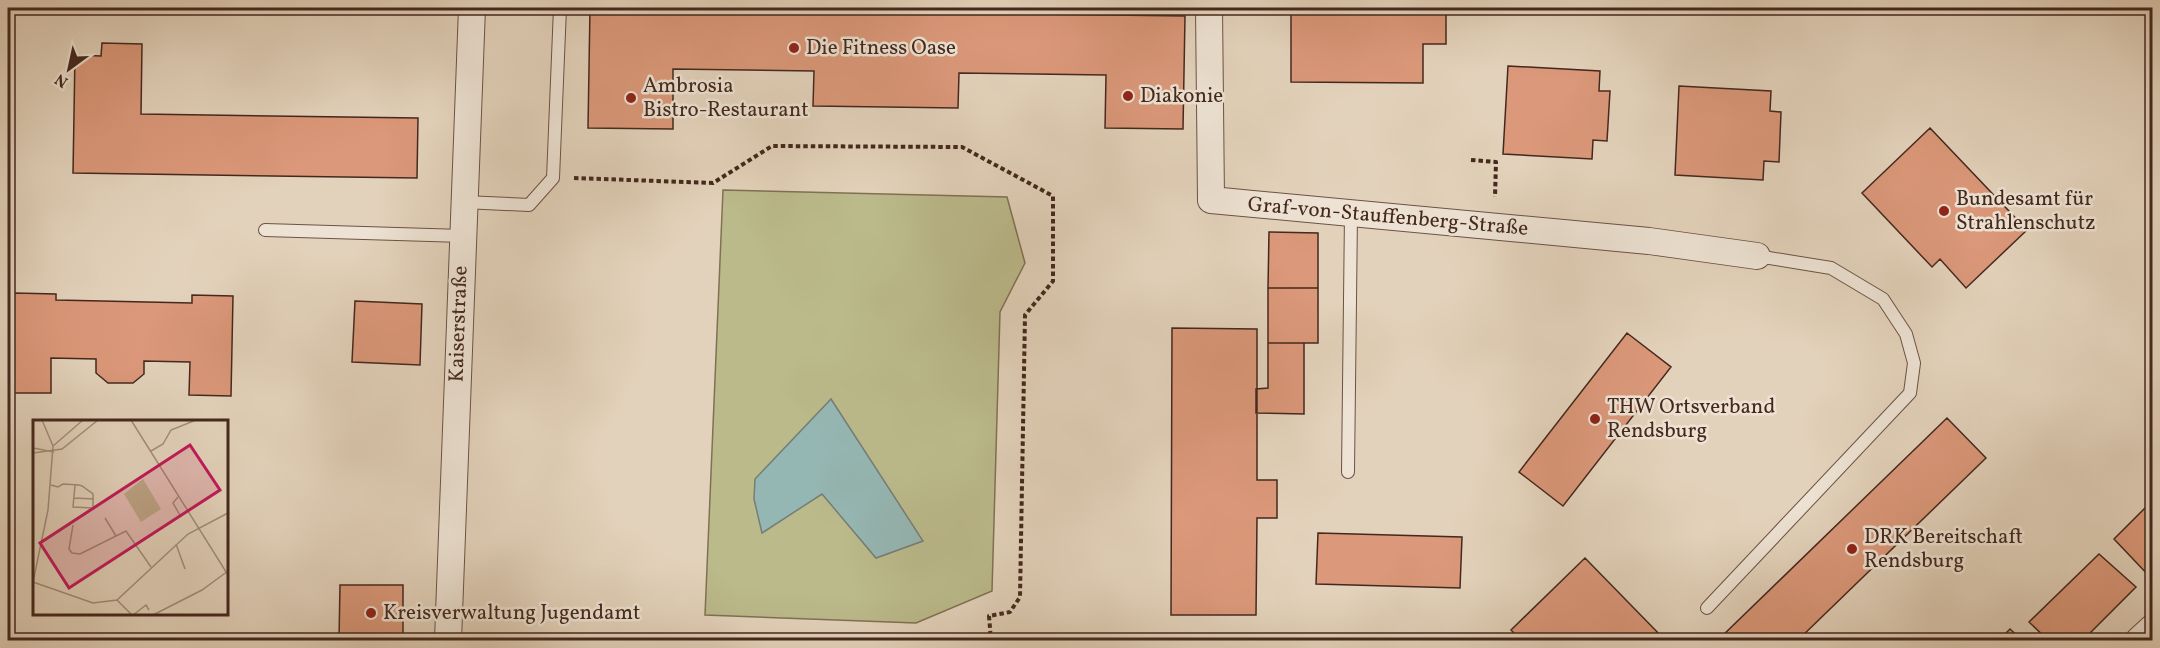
<svg xmlns="http://www.w3.org/2000/svg" width="2160" height="648" viewBox="0 0 2160 648" font-family="Vollkorn,serif">
  <style>
    .green { fill: #bbba8b; stroke: #807154; stroke-width: 1.5 }
    .water { fill: #95b7b3; stroke: #757e77; stroke-width: 1.5 }
    .building { fill: #db987a; stroke: #44281e; stroke-width: 1.5 }
    .lines { fill: none; stroke-linecap: round; stroke-linejoin: round }
    .lane-casing { stroke: #6c5245; stroke-width: 14 }
    .street-casing { stroke: #6c5245; stroke-width: 28 }
    .path { stroke: #44281e; stroke-width: 4; stroke-dasharray: 4.5 3; stroke-linecap: butt }
    .lane { stroke: #ede2d3; stroke-width: 12 }
    .street { stroke: #ede2d3; stroke-width: 26 }
    .poi-dot { fill: #8f2418; stroke: #ede2d3; stroke-width: 2 }
    .labels { text-anchor: middle; dominant-baseline: central; stroke-width: 5; stroke-linejoin: round; paint-order: stroke }
    .poi-label { font-size: 21px; fill: #44281e; stroke: #ede2d3; text-anchor: start }
    .street-label { font-size: 21px; fill: #44281e; stroke: #ede2d3 }
    .inset-road { fill: none; stroke: #a38e7c; stroke-width: 1.5 }
    .view { fill: #c2185b; fill-opacity: 0.15; stroke: #c2185b; stroke-width: 3 }
    .inset-edge { fill: none; stroke: #44281e; stroke-width: 3 }
  </style>
  <rect width="100%" height="100%" fill="#e3d2bb"/>
  <filter id="stains"><feTurbulence type="fractalNoise" baseFrequency=".00333" numOctaves="4"/><feColorMatrix values="0 0 0 0 .2 0 0 0 0 .09 0 0 0 0 .02 0 0 0 .5 -.17"/></filter>
  <radialGradient id="worn" r=".72"><stop offset=".6" stop-color="#630" stop-opacity="0"/><stop offset="1" stop-color="#630" stop-opacity=".3"/></radialGradient>
  <path class="green" d="M 723,190 L 1007,197 L 1025,263 L 1000,312 L 992,591 L 916,623 L 705,615 Z"/>
  <path class="water" d="M 831,399 L 923,541 L 876,558 L 822,494 L 762,533 L 754,499 L 755,479 Z"/>
  <path class="building" d="M 590,8 L 1185,16 L 1183,129 L 1105,128 L 1106,75 L 959,73 L 958,108 L 813,106 L 814,71 L 673,69 L 673,129 L 588,128 Z
    M 1291,8 L 1446,8 L 1446,44 L 1423,44 L 1423,83 L 1291,82 Z
    M 1778,8 L 1865,8 L 1865,9 Z
    M 102,43 L 142,44 L 141,114 L 418,118 L 417,178 L 73,173 L 75,55 L 101,56 Z
    M 1508,66 L 1600,71 L 1599,91 L 1610,91 L 1607,141 L 1593,140 L 1592,159 L 1503,154 Z
    M 1679,86 L 1771,91 L 1770,111 L 1781,112 L 1779,162 L 1764,161 L 1763,180 L 1675,175 Z
    M 1930,128 L 2027,230 L 1966,288 L 1940,259 L 1932,267 L 1862,193 Z
    M 1269,232 L 1318,233 L 1318,288 L 1268,288 Z
    M 1268,288 L 1318,288 L 1318,343 L 1268,343 Z
    M 14,293 L 56,294 L 56,300 L 192,303 L 192,295 L 233,296 L 231,396 L 189,395 L 190,362 L 144,361 L 144,374 L 133,383 L 108,383 L 96,373 L 96,359 L 51,358 L 51,393 L 12,393 Z
    M 355,301 L 422,304 L 420,365 L 352,362 Z
    M 1172,328 L 1257,329 L 1257,480 L 1277,480 L 1277,518 L 1257,518 L 1256,615 L 1171,615 Z
    M 1627,333 L 1671,367 L 1563,506 L 1519,472 Z
    M 1268,343 L 1304,343 L 1304,414 L 1256,413 L 1256,389 L 1268,388 Z
    M 1947,418 L 1986,458 L 1798,640 L 1718,640 Z
    M 2152,501 L 2152,577 L 2151,578 L 2114,539 Z
    M 1318,533 L 1462,537 L 1460,588 L 1316,584 Z
    M 2099,554 L 2136,587 L 2083,640 L 2048,640 L 2029,622 Z
    M 1585,558 L 1665,640 L 1521,640 L 1511,630 Z
    M 340,585 L 403,585 L 403,640 L 339,640 Z
    M 2010,629 L 2022,640 L 1999,640 Z"/>
  <g class="lines">
    <defs>
      <path id="lane" d="M 464,202 L 529,205 L 553,178 L 560,8
        M 265,230 L 463,236
        M 1348,472 L 1351,214
        M 1707,608 L 1910,393 L 1914,363 L 1906,334 L 1883,299 L 1831,268 L 1757,256"/>
      <path id="street" d="M 1209,8 L 1211,200 L 1649,241 L 1757,256
        M 448,640 L 472,8
        M 2139,640 L 2152,628"/>
    </defs>
    <use href="#lane" class="lane-casing"/>
    <use href="#street" class="street-casing"/>
    <path class="path" d="M 1471,160 L 1496,162 L 1495,197
      M 574,178 L 713,183 L 772,146 L 962,147 L 1053,196 L 1053,281 L 1025,315 L 1020,597 L 1010,612 L 989,616 L 991,640"/>
    <use href="#lane" class="lane"/>
    <use href="#street" class="street"/>
  </g>
  <g class="poi-dot">
    <circle cx="794" cy="48" r="6"/>
    <circle cx="1128" cy="96" r="6"/>
    <circle cx="631" cy="98" r="6"/>
    <circle cx="1944" cy="211" r="6"/>
    <circle cx="1595" cy="419" r="6"/>
    <circle cx="1852" cy="549" r="6"/>
    <circle cx="371" cy="613" r="6"/>
  </g>
  <g class="labels">
    <g class="poi-label">
      <text x="806" y="48">Die Fitness Oase</text>
      <text x="643" y="86">Ambrosia<tspan x="643" dy="24">Bistro-Restaurant</tspan></text>
      <text x="1140" y="96">Diakonie</text>
      <text x="1956" y="199">Bundesamt für<tspan x="1956" dy="24">Strahlenschutz</tspan></text>
      <text x="1607" y="407">THW Ortsverband<tspan x="1607" dy="24">Rendsburg</tspan></text>
      <text x="1864" y="537">DRK Bereitschaft<tspan x="1864" dy="24">Rendsburg</tspan></text>
      <text x="383" y="613">Kreisverwaltung Jugendamt</text>
    </g>
    <g class="street-label">
      <text transform="translate(1388 217) rotate(5)">Graf-von-Stauffenberg-Straße</text>
      <text transform="translate(459 324) rotate(-88)">Kaiserstraße</text>
    </g>
  </g>
  <g transform="translate(33 420)">
    <rect width="195" height="195" fill="#e3d2bb"/>
    <path d="M 110,59 L 128,89 L 108,102 L 91,74 Z" fill="#bbba8b"/>
    <path class="inset-road" d="M 9,0 L 20,26M 98,0 L 195,155M 0,28 L 21,32M 118,31 L 130,24 L 138,10 L 163,0M 0,33 L 29,29 L 65,0M 18,65 L 25,67 L 30,64 L 46,65 L 49,66 L 60,74 L 60,88 L 40,87 L 42,65M 145,77 L 140,83 L 148,97M 41,78 L 61,79M 72,98 L 83,116M 40,105 L 36,129 L 39,133 L 47,134 L 93,111 L 118,147M 143,124 L 152,149M 0,162 L 60,183 L 84,180 L 155,114 L 195,93M 0,162 L 15,90 L 20,26 L 50,0M 84,180 L 99,195M 100,195 L 113,185 L 116,190M 120,195 L 169,170 L 195,151"/>
    <path class="view" d="M 157,25 L 187,70 L 36,168 L 7,123 Z"/>
    <rect width="195" height="195" class="inset-edge"/>
  </g>
  <rect width="2160" height="648" fill="none" stroke="#e3d2bb" stroke-width="30"/>
  <rect x="9" y="9" width="2142" height="630" fill="none" stroke="#44281e" stroke-width="3"/>
  <rect x="15" y="15" width="2130" height="618" fill="none" stroke="#44281e" stroke-width="1.5"/>
  <g transform="translate(69 69) rotate(213)" stroke="#ede2d3" stroke-width="4.5" paint-order="stroke">
  <path d="M0-4.5L10 22L0 15L-10 22Z" fill="#44281e"/>
  <text y="-9" font-size="16" font-weight="bold" text-anchor="middle" fill="#44281e">N</text>
  </g>
  <rect width="100%" height="100%" filter="url(#stains)"/>
  <rect width="100%" height="100%" fill="url(#worn)"/>
</svg>
